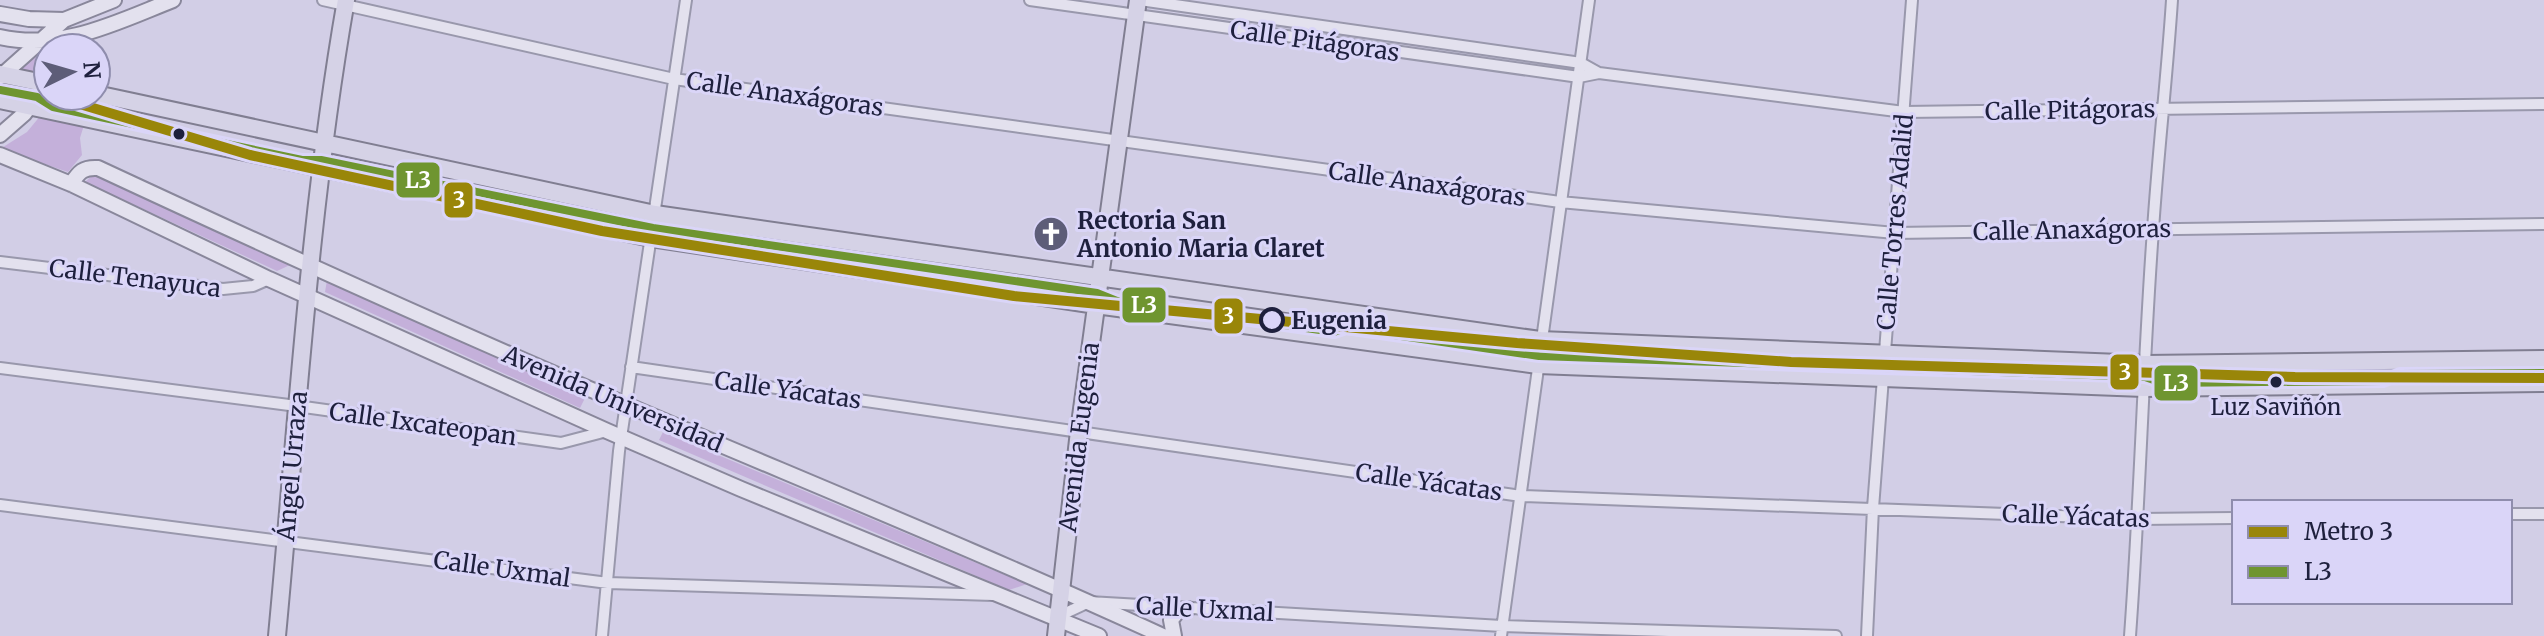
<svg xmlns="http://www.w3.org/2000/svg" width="2544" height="636" viewBox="0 0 2544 636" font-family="Merriweather,serif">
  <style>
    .green { fill: #c4b0da }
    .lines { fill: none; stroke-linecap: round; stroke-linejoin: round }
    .minor-casing { stroke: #9998ac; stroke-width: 14 }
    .secondary-casing { stroke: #89879b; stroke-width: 18 }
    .primary-casing { stroke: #807e91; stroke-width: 20 }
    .minor { stroke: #e3e1ee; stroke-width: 10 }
    .secondary { stroke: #e3e1ee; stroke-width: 14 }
    .primary { stroke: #d5d2e6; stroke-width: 16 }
    .bus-1-casing { stroke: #dad5f8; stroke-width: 14 }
    .bus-1 { stroke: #6f9530; stroke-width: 8 }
    .metro-1-casing { stroke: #dad5f8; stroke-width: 16 }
    .metro-1 { stroke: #998609; stroke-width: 10 }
    .bus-dot { fill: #1e203d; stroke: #dad5f8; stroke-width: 3 }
    .stop-dot { fill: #dad5f8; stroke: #1e203d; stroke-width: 4 }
    .labels { text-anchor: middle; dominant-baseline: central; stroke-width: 6; stroke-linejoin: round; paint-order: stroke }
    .bus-label { font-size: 22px; fill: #1e203d; stroke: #dad5f8 }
    .street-label { font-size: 24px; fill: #1e203d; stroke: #dad5f8 }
    .poi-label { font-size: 24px; font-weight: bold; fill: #1e203d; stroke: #dad5f8; text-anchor: start }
    .stop-label { font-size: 24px; font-weight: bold; fill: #1e203d; stroke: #dad5f8; text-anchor: start }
    .line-badge { stroke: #dad5f8; stroke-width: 3 }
    .badge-label { font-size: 22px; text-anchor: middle; font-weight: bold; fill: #fff }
  </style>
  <rect width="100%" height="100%" fill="#d2cee6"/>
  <path class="green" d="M 48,53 L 48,64 L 41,76 L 20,70 L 29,55 Z
    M 41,115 L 84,125 L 80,138 L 82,155 L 68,172 L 0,149 L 27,132 Z
    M 93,175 L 290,265 L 277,271 L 85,182 Z
    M 327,280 L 585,398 L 580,408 L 325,292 Z
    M 663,432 L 1027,584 L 1009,590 L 659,440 Z"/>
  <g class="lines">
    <defs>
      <path id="minor" d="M 323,0 L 674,79 L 1560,202 L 1895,233 L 2544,224
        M 1030,0 L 1579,77 L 1599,73 L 1904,112 L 2544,104
        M 1140,0 L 1581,63 L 1599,73
        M 0,262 L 223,289 L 253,286 L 269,279
        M 631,367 L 1521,496 L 2139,519 L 2234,518
        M 0,368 L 297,406 L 561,443 L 607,431
        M 0,505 L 608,583 L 993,595
        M 2510,514 L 2544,514
        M 1057,617 L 1089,602 L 1502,626 L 1836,636
        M 602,636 L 619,451 L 686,0
        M 1501,636 L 1589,0
        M 1867,636 L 1873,508 L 1912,0
        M 2130,636 C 2140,501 2143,365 2153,230 C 2158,153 2167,77 2172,0"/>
      <path id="secondary" d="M 0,14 L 29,19 L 64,20
        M 0,37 C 62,51 117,22 173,0
        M 0,77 L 64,20 L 114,0
        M 0,135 L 24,114 L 48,82
        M 0,155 L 71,184 L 269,279 L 607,431 L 741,489 L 1099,636
        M 71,184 C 79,172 83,167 98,168 C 274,250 451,330 629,406 C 807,482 987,555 1163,636
        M 1174,636 L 1171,620 L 1178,611 L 1188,609"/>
      <path id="primary" d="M 0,74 L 48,84
        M 96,94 L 655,214 L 1540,340 L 2145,364 L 2544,359
        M 0,100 L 651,238 L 1096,305 L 1538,365 L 2144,388 L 2544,383
        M 277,636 C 297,423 309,211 346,0
        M 1056,636 L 1079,431 L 1138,0"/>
    </defs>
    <use href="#minor" class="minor-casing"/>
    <use href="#secondary" class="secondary-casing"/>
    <use href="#primary" class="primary-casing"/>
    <use href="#minor" class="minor"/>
    <use href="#secondary" class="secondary"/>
    <use href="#primary" class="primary"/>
    <defs>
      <path id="bus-1" d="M 0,90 L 37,97 L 53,107 L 302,160 L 321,160 L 653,228 L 1097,293 L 1117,301 L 1334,332 L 1346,328 L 1539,356 L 2145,377 L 2162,383 L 2383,381 L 2400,374 L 2544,373"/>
    </defs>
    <use href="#bus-1" class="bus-1-casing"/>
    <use href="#bus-1" class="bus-1"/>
    <defs>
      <path id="metro-1" d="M 53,96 L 250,155 L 602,231 L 1014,296 L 1517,343 L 1791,362 L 2295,377 L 2544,378"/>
    </defs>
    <use href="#metro-1" class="metro-1-casing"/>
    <use href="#metro-1" class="metro-1"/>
  </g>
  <defs>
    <symbol id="church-disc" viewBox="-11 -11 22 22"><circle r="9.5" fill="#5d5d78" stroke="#dad5f8"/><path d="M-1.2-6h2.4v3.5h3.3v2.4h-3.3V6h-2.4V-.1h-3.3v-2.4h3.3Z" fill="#fff"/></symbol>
  </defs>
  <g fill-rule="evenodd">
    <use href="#church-disc" x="1031" y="214" width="40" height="40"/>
  </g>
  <g class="bus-dot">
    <circle cx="179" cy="134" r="7"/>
    <circle cx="2276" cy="382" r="7"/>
  </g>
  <circle class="stop-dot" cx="1272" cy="320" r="11"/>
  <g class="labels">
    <g class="bus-label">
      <text x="2276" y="407">Luz Saviñón</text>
    </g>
    <g class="street-label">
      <text transform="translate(1315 41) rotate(8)">Calle Pitágoras</text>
      <text transform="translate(785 94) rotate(8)">Calle Anaxágoras</text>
      <text transform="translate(2070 110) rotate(-1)">Calle Pitágoras</text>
      <text transform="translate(1427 184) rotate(8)">Calle Anaxágoras</text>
      <text transform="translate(1895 222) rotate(-85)">Calle Torres Adalid</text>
      <text transform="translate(2072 230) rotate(-1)">Calle Anaxágoras</text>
      <text transform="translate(135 278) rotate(7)">Calle Tenayuca</text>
      <text transform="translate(788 390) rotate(8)">Calle Yácatas</text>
      <text transform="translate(613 399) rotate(23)">Avenida Universidad</text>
      <text transform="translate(423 424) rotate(8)">Calle Ixcateopan</text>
      <text transform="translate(1079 437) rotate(-83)">Avenida Eugenia</text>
      <text transform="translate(292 466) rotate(-85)">Ángel Urraza</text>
      <text transform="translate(1429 482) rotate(8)">Calle Yácatas</text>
      <text transform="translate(2076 516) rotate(2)">Calle Yácatas</text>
      <text transform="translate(502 569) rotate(8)">Calle Uxmal</text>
      <text transform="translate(1205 609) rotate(3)">Calle Uxmal</text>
    </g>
    <g class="poi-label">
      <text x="1077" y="220">Rectoria San<tspan x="1077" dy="28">Antonio Maria Claret</tspan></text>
    </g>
    <g class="stop-label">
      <text x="1291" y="320">Eugenia</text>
    </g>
  </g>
  <g class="line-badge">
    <rect x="395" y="161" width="46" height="38" rx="8" fill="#6f9530"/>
    <rect x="443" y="181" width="31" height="38" rx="8" fill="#998609"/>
    <rect x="1121" y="286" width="46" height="38" rx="8" fill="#6f9530"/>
    <rect x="1213" y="297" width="31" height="38" rx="8" fill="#998609"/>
    <rect x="2109" y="353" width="31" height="38" rx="8" fill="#998609"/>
    <rect x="2153" y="364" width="46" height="38" rx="8" fill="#6f9530"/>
  </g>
  <g class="badge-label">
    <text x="418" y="188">L3</text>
    <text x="459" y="208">3</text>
    <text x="1144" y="313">L3</text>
    <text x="1228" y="324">3</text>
    <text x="2125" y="380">3</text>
    <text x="2176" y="391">L3</text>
  </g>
  <rect x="2232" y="500" width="280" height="104" fill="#dad5f8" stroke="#8f8dad" stroke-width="2"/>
  <rect x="2248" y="526" width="40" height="12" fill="#998609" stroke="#8f8dad" stroke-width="2"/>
  <text x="2304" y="540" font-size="24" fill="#1e203d">Metro 3</text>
  <rect x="2248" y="566" width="40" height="12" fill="#6f9530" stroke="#8f8dad" stroke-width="2"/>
  <text x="2304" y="580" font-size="24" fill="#1e203d">L3</text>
  <g transform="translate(72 72) rotate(85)"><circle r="38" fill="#dad5f8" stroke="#8f8dad" stroke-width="2"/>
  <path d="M0-6L14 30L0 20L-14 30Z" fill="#5d5d78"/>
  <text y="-12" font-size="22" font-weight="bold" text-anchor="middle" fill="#1e203d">N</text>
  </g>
</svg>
